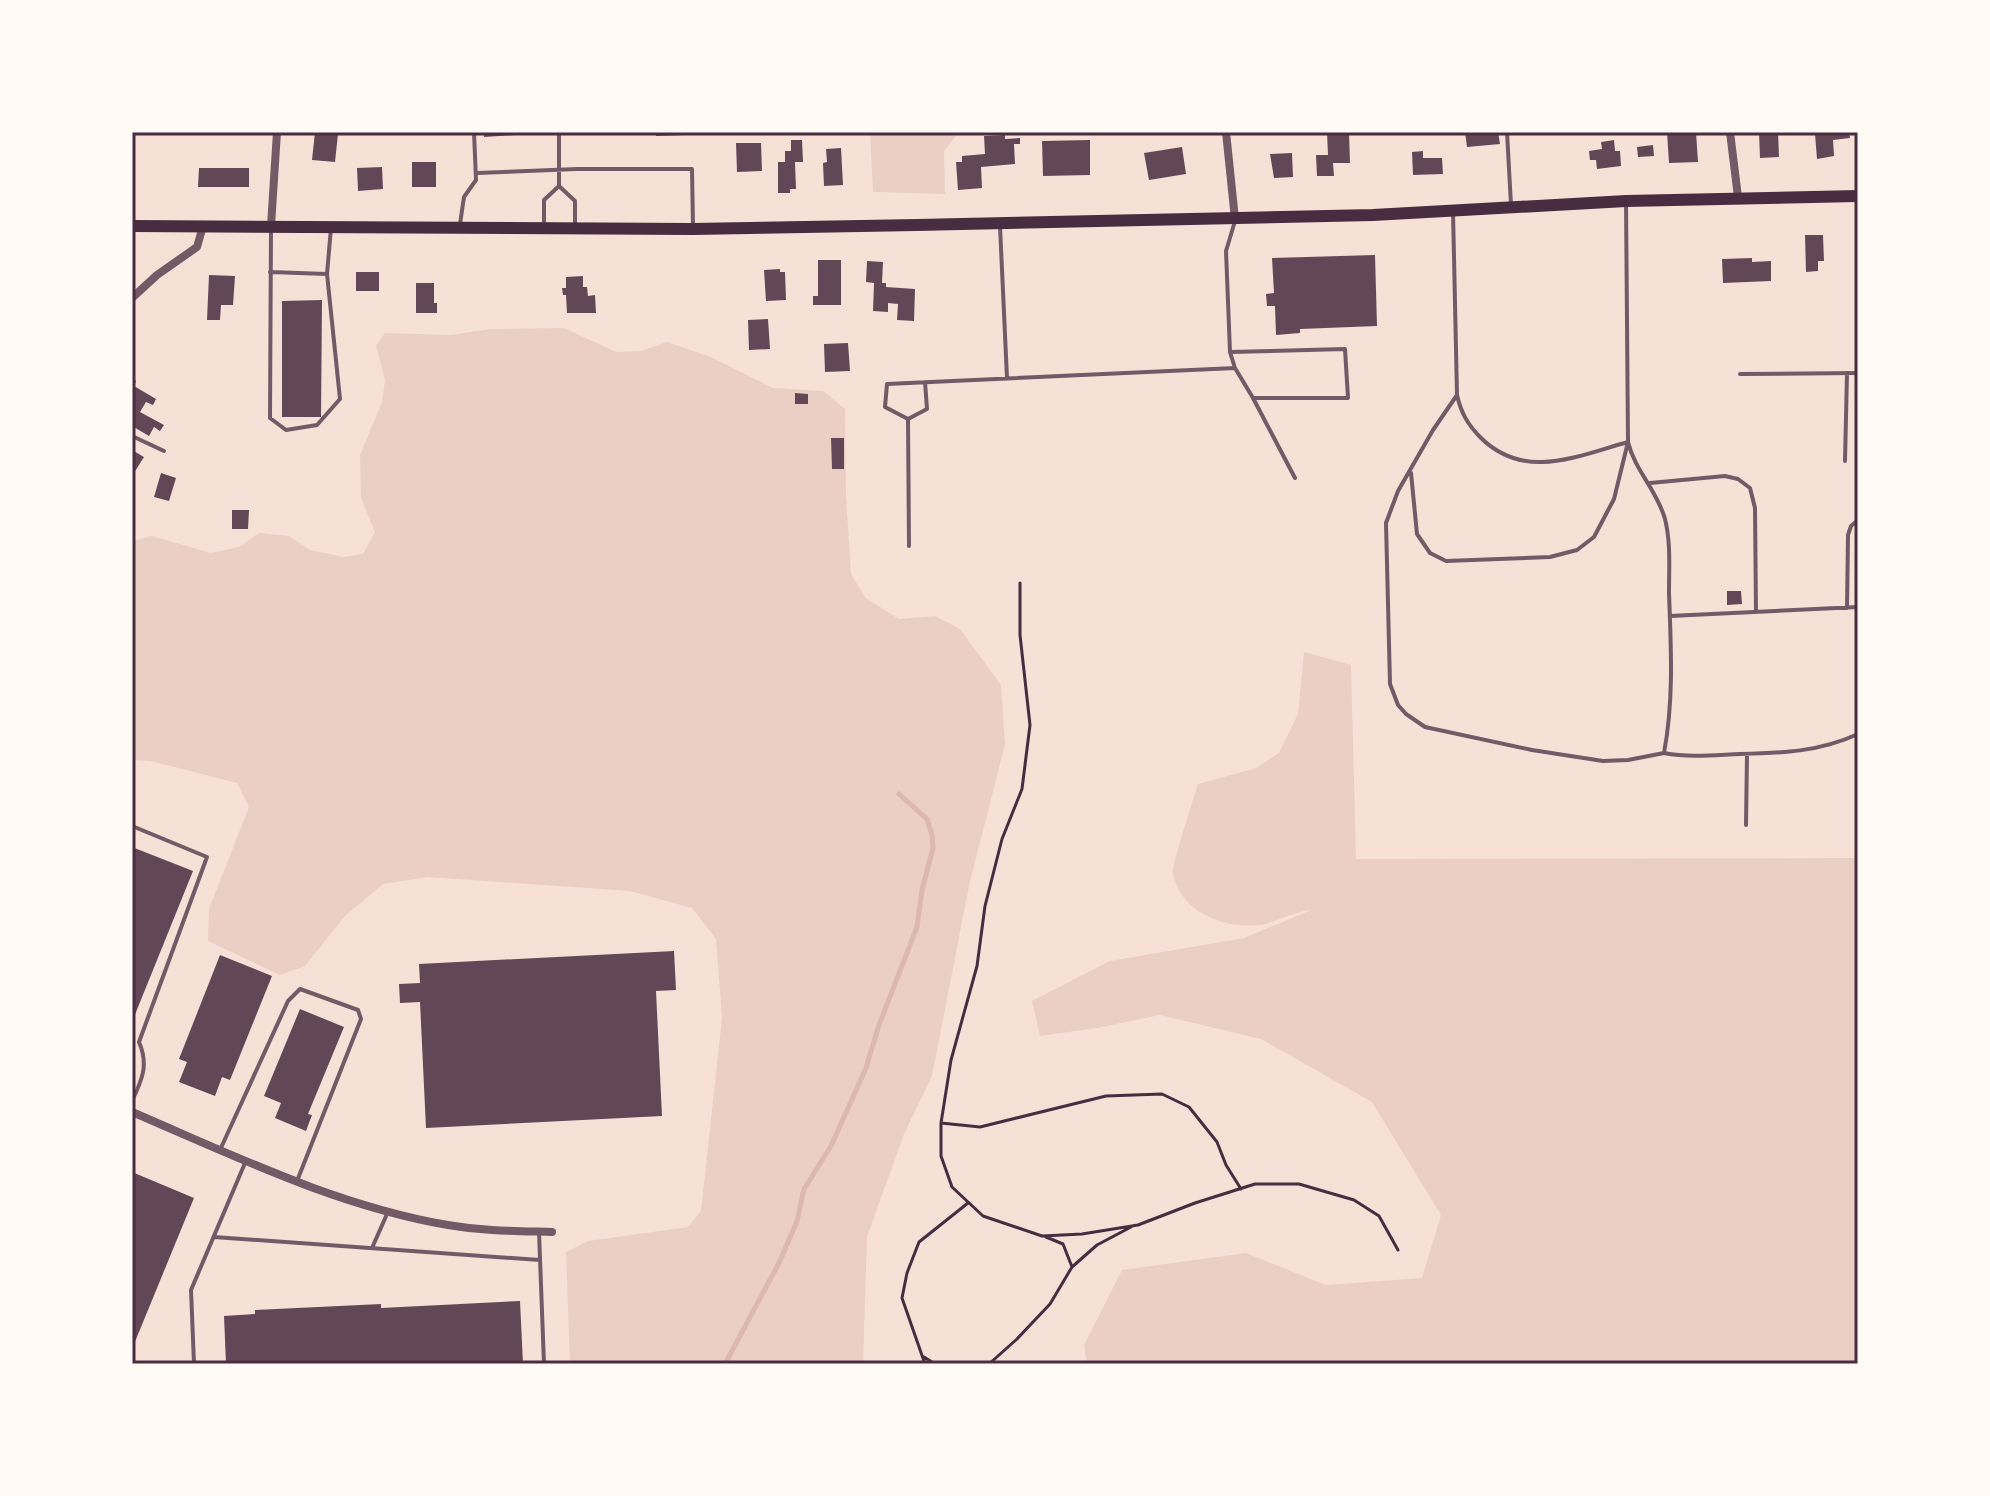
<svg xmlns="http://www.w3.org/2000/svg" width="1990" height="1496" viewBox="0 0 1990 1496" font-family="Inter,sans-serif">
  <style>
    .green { fill: #ebcfc5 }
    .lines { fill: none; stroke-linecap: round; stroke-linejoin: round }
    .stream { stroke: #dcb8b0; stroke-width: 5 }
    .building { fill: #644757 }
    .path { stroke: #4a2c40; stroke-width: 3 }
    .service { stroke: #755966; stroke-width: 4 }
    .minor { stroke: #755966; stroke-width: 8 }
    .secondary { stroke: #4a2c40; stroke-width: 12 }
    .neatline { fill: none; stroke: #4a2c40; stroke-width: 3 }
  </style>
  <rect width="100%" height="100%" fill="#f7e1d7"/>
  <path class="green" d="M 870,132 L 959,132 L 944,151 L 945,194 L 873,192 Z
    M 564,328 L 616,352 L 641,351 L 667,342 L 711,357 L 773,388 L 823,391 L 845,409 L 846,495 L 851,574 L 866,598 L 899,619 L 935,616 L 960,629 L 1001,685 L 1005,744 L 969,886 L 932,1076 L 904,1134 L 867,1237 L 863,1364 L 570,1364 L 566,1252 L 588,1241 L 688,1227 L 701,1211 L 722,1018 L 716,939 L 692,908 L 630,891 L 428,877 L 383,884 L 345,916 L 305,966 L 280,975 L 208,941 L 209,909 L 249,807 L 237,783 L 151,761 L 132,760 L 132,541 L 152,536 L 211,553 L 239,547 L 259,533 L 289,536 L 310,550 L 343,557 L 363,554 L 375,532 L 361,498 L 360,455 L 382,402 L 385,380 L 376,346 L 385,333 L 451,335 L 490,329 Z
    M 1304,652 L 1351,665 L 1356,859 L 1858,858 L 1858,1364 L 1087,1364 L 1084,1345 L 1122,1270 L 1246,1253 L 1326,1285 L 1422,1278 L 1441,1215 L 1372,1102 L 1261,1039 L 1160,1015 L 1097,1028 L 1040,1036 L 1032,1001 L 1110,961 L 1244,938 L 1311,910 C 1297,911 1280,920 1265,924 C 1229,931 1179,914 1173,872 C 1172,864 1194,798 1198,784 L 1256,768 L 1279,753 L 1298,714 Z"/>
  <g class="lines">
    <path class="stream" d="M 725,1364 L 780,1261 L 797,1221 L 804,1189 L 831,1146 L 866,1068 L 879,1025 L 917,927 L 922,890 L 933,848 L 932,835 L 927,819 L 899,794"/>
  </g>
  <path class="building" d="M 315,132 L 338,134 L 335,162 L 312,160 Z
    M 484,132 L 529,132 L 529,134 L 484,137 Z
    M 656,132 L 685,132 L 685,135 L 656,136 Z
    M 1327,132 L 1349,132 L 1350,163 L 1333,163 L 1334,176 L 1317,176 L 1316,155 L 1328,155 Z
    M 1465,132 L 1498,132 L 1500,144 L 1467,147 Z
    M 1667,132 L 1696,132 L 1698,162 L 1669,163 Z
    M 1759,132 L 1778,132 L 1779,157 L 1760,158 Z
    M 1820,132 L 1849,132 L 1850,138 L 1833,140 L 1834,156 L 1817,159 L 1815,134 Z
    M 1005,135 L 1005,139 L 1020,138 L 1020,144 L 1014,144 L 1015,164 L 981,167 L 982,188 L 958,190 L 956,162 L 962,162 L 962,156 L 985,154 L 984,136 Z
    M 791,140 L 802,140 L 803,162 L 795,162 L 796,189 L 790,189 L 790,193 L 778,193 L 778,162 L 785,162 L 785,151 L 791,151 Z
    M 1090,140 L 1090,175 L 1043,176 L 1042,141 Z
    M 1614,140 L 1615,151 L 1620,151 L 1621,166 L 1597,169 L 1596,160 L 1590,160 L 1589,151 L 1602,149 L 1601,142 Z
    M 736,143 L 761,143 L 762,171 L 737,172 Z
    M 1653,145 L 1654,156 L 1638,157 L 1637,147 Z
    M 1182,147 L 1186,174 L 1149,180 L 1144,153 Z
    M 841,148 L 843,185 L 824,186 L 823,163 L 827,162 L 826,149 Z
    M 1423,151 L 1423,158 L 1442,158 L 1443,174 L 1413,175 L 1412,152 Z
    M 1292,153 L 1293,177 L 1274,178 L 1270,154 Z
    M 412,162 L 436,162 L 436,187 L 412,187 Z
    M 382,167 L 383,189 L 358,191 L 357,168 Z
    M 199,168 L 249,168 L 249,187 L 198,187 Z
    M 1805,235 L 1823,235 L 1824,261 L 1818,261 L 1818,271 L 1806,272 Z
    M 1375,255 L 1377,326 L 1300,329 L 1300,333 L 1276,335 L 1275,306 L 1267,306 L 1266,294 L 1274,293 L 1272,258 Z
    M 1752,258 L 1752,262 L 1771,261 L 1771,281 L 1723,283 L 1722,259 Z
    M 818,260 L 841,260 L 841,305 L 813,305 L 813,296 L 818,296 Z
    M 867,261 L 883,262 L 882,283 L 886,283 L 886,287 L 915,289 L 914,321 L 897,320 L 898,304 L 888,303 L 888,312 L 873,311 L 874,283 L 866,282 Z
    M 780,269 L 780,272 L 785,272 L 786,300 L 766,301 L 764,270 Z
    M 356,272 L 379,272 L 379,291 L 356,291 Z
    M 209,275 L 235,276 L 233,305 L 221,305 L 220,320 L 207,320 Z
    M 583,276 L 583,287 L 587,287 L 588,296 L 595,295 L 596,313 L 567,313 L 566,295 L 563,295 L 562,288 L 566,288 L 566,277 Z
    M 416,283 L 434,283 L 434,303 L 437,303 L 437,313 L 416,313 Z
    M 322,300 L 321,417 L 282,417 L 282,301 Z
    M 768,319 L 770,349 L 749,350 L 748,320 Z
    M 848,343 L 850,371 L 825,372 L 824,344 Z
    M 132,378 L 136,381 L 134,386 L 156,399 L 153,405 L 146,402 L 140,412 L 164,425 L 160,431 L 154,427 L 149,436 L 132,426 Z
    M 795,393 L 808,394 L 808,404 L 795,404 Z
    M 831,438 L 844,438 L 844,469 L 832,469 Z
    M 132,450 L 144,457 L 132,476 Z
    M 161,473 L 176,478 L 169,501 L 154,497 Z
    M 232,510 L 249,510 L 248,529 L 232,529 Z
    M 1727,591 L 1741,591 L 1742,604 L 1727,605 Z
    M 132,847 L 193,871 L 132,1022 Z
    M 674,951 L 676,990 L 656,991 L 662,1116 L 426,1128 L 420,1002 L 400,1003 L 399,984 L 420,983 L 419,964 Z
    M 220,955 L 272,976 L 230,1080 L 222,1077 L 215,1096 L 179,1082 L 187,1062 L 179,1059 Z
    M 300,1009 L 344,1027 L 308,1114 L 312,1115 L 306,1131 L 275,1118 L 281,1103 L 264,1096 Z
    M 132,1172 L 194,1198 L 132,1349 Z
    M 520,1301 L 523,1364 L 226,1364 L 224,1316 L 255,1314 L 255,1310 L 381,1304 L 381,1308 Z"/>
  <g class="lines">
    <path class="path" d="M 1020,583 L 1020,635 L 1030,725 L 1022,789 L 1002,839 L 985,906 L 977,966 L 951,1060 L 941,1123 L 941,1156 L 952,1187 L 983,1216 L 1042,1236 L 1082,1234 L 1138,1225 L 1195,1203 L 1255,1184 L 1299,1184 L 1354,1200 L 1379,1216 L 1398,1250
      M 941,1123 L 980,1127 L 1106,1096 L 1162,1094 L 1189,1107 L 1217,1142 L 1226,1165 L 1241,1189
      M 1046,1237 L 1063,1244 L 1072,1267
      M 924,1357 L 935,1364
      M 925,1364 L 902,1298 L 907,1273 L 919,1242 L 968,1203
      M 989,1364 L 1017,1339 L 1050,1304 L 1072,1267 L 1097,1245 L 1131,1227"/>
    <path class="service" d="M 559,132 L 559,186 L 575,201 L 575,227
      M 1507,132 L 1511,205
      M 477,173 L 577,169 L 692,169 L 693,227
      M 1453,211 L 1457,395 C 1461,413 1468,425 1481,438 C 1525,481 1577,456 1628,442 C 1635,471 1657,490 1665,519 C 1671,543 1669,569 1669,593 C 1671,647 1674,700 1664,753 L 1628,760 L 1603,761 L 1532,750 L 1425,727 L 1406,714 L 1398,705 L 1390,684 L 1386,523 L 1398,491 L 1433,430 L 1457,395
      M 460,224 L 464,197 L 476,180 L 474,132
      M 544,225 L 544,200 L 559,186
      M 1000,226 L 1007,378
      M 271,228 L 270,418 L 286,430 L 317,425 L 340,399 L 327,274 L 331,228
      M 270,272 L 327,274
      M 1230,352 L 1345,349 L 1348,398 L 1253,398 L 1235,368
      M 1740,374 L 1858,373
      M 1253,398 L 1295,478
      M 908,419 L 927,409 L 925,382
      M 132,436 L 164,451
      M 1845,461 L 1847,373
      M 1411,473 L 1417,534 L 1430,553 L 1446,561 L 1550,557 L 1577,550 L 1594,537 L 1614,499 L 1628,442 L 1626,201
      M 1650,483 L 1725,476 L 1738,479 L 1750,488 L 1755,508 L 1756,612
      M 909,546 L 908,419 L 885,407 L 887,384 L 1235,368 L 1230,352 L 1226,251 L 1235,221
      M 1847,608 L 1848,535 L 1851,526 L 1858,520
      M 1670,616 L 1858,607
      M 1664,753 C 1690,758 1715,755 1740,754 C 1782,753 1819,752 1858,734
      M 1746,825 L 1747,754
      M 132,826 L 207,857 L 139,1042 C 149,1065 142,1080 132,1101
      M 220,1150 L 288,1001 L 300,989 L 358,1010 L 361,1019 L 297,1181
      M 539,1232 L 544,1364
      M 214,1237 L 540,1260
      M 372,1248 L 387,1214
      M 194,1364 L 191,1290 L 245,1163"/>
    <path class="minor" d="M 1226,132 L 1235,219
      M 1730,132 L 1738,197
      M 271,226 L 277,132
      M 132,298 L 157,275 L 197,247 L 203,226
      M 132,1112 C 235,1156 337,1206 448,1225 C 482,1231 517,1231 552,1232"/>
    <path class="secondary" d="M 132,226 L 693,229 L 917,225 L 1373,215 L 1626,201 L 1858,196"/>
  </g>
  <rect width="1990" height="1496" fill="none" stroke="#fffaf5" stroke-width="268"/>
  <rect x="134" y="134" width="1722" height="1228" class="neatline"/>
</svg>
